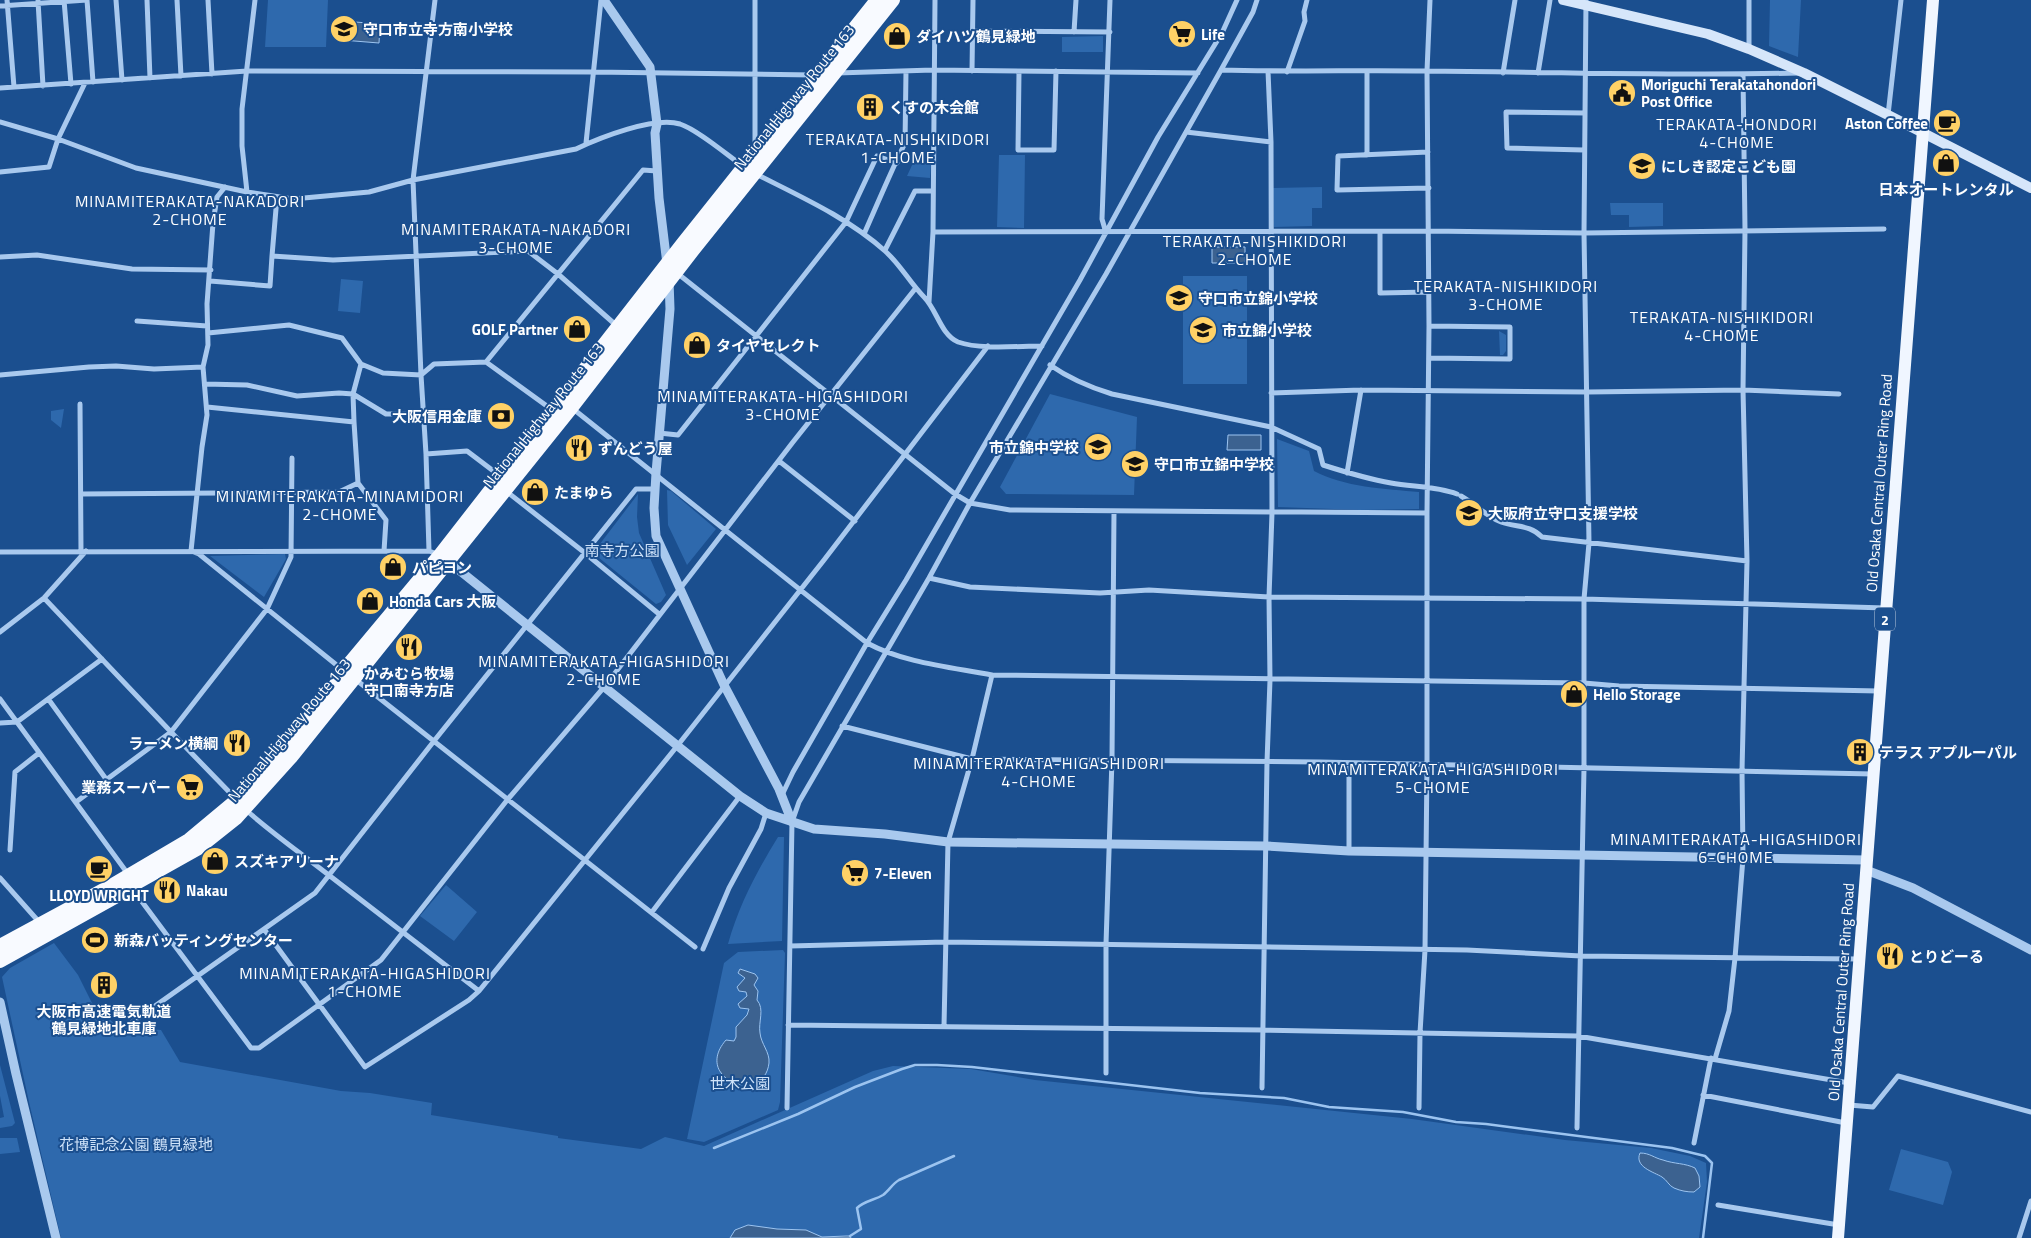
<svg xmlns="http://www.w3.org/2000/svg" width="2031" height="1238" viewBox="0 0 2031 1238" font-family="'Titillium Web','Noto Sans JP',sans-serif">
  <style>
    .green { fill: #2e69ad }
    .water { fill: #3c6290; stroke: #9cc4f0 }
    .lines { fill: none; stroke-linecap: round; stroke-linejoin: round }
    .stream { stroke: #9cc4f0; stroke-width: 2.5 }
    .minor { stroke: #a9c9ee; stroke-width: 5 }
    .tertiary { stroke: #a9c9ee; stroke-width: 9 }
    .secondary { stroke: #d6e6fa; stroke-width: 10 }
    .primary { stroke: #f0f6ff; stroke-width: 12 }
    .trunk { stroke: #f8faff; stroke-width: 14 }
    .labels { text-anchor: middle; dominant-baseline: central; stroke-width: 4; stroke-linejoin: round; paint-order: stroke }
    .shield { fill: #1b4f8f; stroke: #bbcadd; stroke-width: 1 }
    .shield-label { font-size: 14px; font-weight: bold; fill: #fff }
    .poi-label { font-size: 15px; font-weight: bold; fill: #fff; stroke: #1b4f8f; text-anchor: start }
    .street-label { font-size: 15px; fill: #fff; stroke: #1b4f8f }
    .park-label { font-size: 15px; fill: #cfe3fa; stroke: #1b4f8f }
    .neighbourhood-label { font-size: 16px; letter-spacing: 1px; fill: #fff; stroke: #1b4f8f }
  </style>
  <rect width="100%" height="100%" fill="#1b4f8f"/>
  <path class="green" d="M 268,0 L 328,0 L 326,47 L 265,47 Z
    M 1770,0 L 1801,0 L 1798,57 L 1769,46 Z
    M 1103,36 L 1103,52 L 1062,52 L 1062,37 Z
    M 999,155 L 1025,155 L 1024,228 L 997,227 Z
    M 913,163 L 931,164 L 930,178 L 907,176 Z
    M 1322,187 L 1322,208 L 1312,208 L 1312,226 L 1274,227 L 1273,188 Z
    M 1610,203 L 1663,203 L 1663,226 L 1629,227 L 1629,215 L 1611,215 Z
    M 1183,276 L 1247,276 L 1247,384 L 1183,384 Z
    M 341,279 L 363,281 L 360,313 L 338,311 Z
    M 1499,331 L 1506,335 L 1506,351 L 1503,355 L 1500,355 Z
    M 1050,394 L 1137,417 L 1134,495 L 1006,494 L 1000,487 Z
    M 64,409 L 61,428 L 51,420 L 51,411 Z
    M 1277,439 L 1309,451 L 1314,471 C 1343,487 1386,489 1419,492 L 1419,509 L 1362,510 L 1278,507 Z
    M 667,490 L 671,491 L 716,529 L 687,565 L 668,525 Z
    M 638,494 L 637,517 L 639,533 L 666,595 L 661,602 L 656,604 L 593,553 Z
    M 285,554 L 286,559 L 264,597 L 210,556 Z
    M 778,837 L 784,837 L 782,941 L 728,944 C 739,905 757,871 778,837 Z
    M 446,885 L 477,912 L 454,941 L 420,916 Z
    M 54,943 L 78,975 L 92,1003 L 118,1027 L 161,1030 L 180,1062 L 341,1091 L 370,1093 L 432,1103 L 431,1115 L 558,1136 L 558,1138 L 641,1149 L 665,1137 L 704,1146 L 873,1071 L 893,1066 L 971,1069 L 1035,1080 L 1412,1119 L 1565,1140 L 1651,1148 L 1690,1156 L 1706,1163 L 1707,1182 L 1699,1238 L 61,1238 L 29,1102 L 2,977 L 10,968 Z
    M 783,950 L 785,953 L 780,1102 L 778,1110 L 704,1142 L 687,1139 L 724,963 L 738,952 Z
    M 0,1065 L 15,1123 L 12,1126 L 0,1128 L 0,1118 L 4,1117 L 0,1096 Z
    M 0,1138 L 17,1138 L 20,1152 L 0,1154 Z
    M 1901,1149 L 1948,1162 L 1952,1172 L 1943,1205 L 1889,1190 Z"/>
  <path class="water" d="M 343,21 L 380,24 L 379,43 L 342,40 Z
    M 1212,247 L 1245,247 L 1245,263 L 1212,263 Z
    M 1228,435 L 1261,435 L 1261,450 L 1227,450 Z
    M 740,969 L 755,974 L 758,978 L 754,985 L 758,991 L 757,1000 C 765,1009 758,1022 760,1033 C 761,1044 770,1052 769,1063 C 764,1106 692,1079 726,1040 L 734,1041 L 736,1037 L 736,1027 L 747,1015 L 749,1009 L 740,1008 L 738,1004 L 747,996 L 746,992 L 739,991 L 737,987 L 745,978 L 738,973 Z
    M 1640,1153 C 1650,1153 1654,1158 1663,1160 C 1674,1164 1685,1163 1695,1168 L 1699,1176 L 1700,1187 L 1694,1192 C 1687,1192 1681,1191 1674,1188 C 1669,1186 1667,1180 1662,1177 C 1654,1172 1634,1167 1640,1153 Z
    M 748,1225 L 777,1229 L 806,1230 L 822,1237 L 846,1236 L 850,1236 L 851,1238 L 730,1238 L 735,1230 Z"/>
  <g class="lines">
    <path class="stream" d="M 714,1148 L 798,1114 L 855,1087 L 902,1069 L 915,1065 L 937,1065 L 972,1067 L 1200,1093 L 1284,1098 L 1329,1107 L 1403,1112 L 1456,1122 L 1486,1124 L 1672,1148 L 1705,1156 L 1712,1163 L 1703,1238
      M 850,1236 L 861,1229 L 857,1208 C 864,1201 875,1200 883,1195 C 889,1191 892,1184 899,1180 L 954,1156"/>
    <path class="minor" d="M 7,0 L 14,87
      M 64,0 L 71,84
      M 87,0 L 93,82
      M 116,0 L 122,80
      M 147,0 L 150,78
      M 177,0 L 181,76
      M 208,0 L 212,74
      M 435,0 L 413,180 L 421,375 L 426,454 L 429,551 L 440,555
      M 38,1 L 43,86
      M 0,6 L 87,0
      M 972,31 L 1110,32
      M 1074,32 L 1076,0
      M 1749,49 L 1749,0
      M 1221,70 C 1290,72 1358,70 1426,71 C 1550,72 1674,76 1798,73
      M 972,71 L 973,0
      M 1019,72 L 1018,150 L 1054,150 L 1056,71
      M 1287,72 L 1305,21 L 1304,12 L 1307,0
      M 837,73 L 933,70 L 1198,73
      M 1503,73 L 1515,0
      M 1538,73 L 1550,0
      M 0,88 L 247,71 L 593,72 L 814,75
      M 1888,115 L 1901,0
      M 0,122 L 58,139 L 136,168 L 247,192 L 293,199 L 369,192 L 413,180 L 576,149 C 599,138 654,116 680,124 C 698,130 727,155 744,167
      M 1186,132 L 1271,142
      M 586,143 L 601,0
      M 755,148 L 755,0
      M 1584,150 L 1507,148 L 1506,112 L 1585,113
      M 1428,152 L 1338,156 L 1337,190 L 1429,188
      M 1367,155 L 1367,71
      M 0,172 L 49,167 L 58,139 L 85,83
      M 754,173 C 799,196 847,217 885,251 C 900,264 910,283 924,297 C 937,310 941,335 958,342 C 981,350 1017,346 1042,346
      M 225,187 L 217,197 L 213,223 L 207,304 L 208,345 L 203,367 L 207,415 L 202,447 L 191,551 L 199,554 L 344,671
      M 247,192 L 242,146 L 242,109 L 255,0
      M 933,232 L 1429,231 L 1584,233 L 1884,229
      M 1380,232 L 1380,293 L 1429,292
      M 1106,233 L 1102,219 L 1110,0
      M 864,234 C 870,221 901,148 905,144 L 906,71
      M 885,250 L 915,191 L 933,191
      M 272,256 L 277,197
      M 0,257 L 37,255 L 132,269 L 211,270
      M 677,273 L 955,494 L 970,503 L 1010,510 L 1427,513
      M 210,281 L 270,286 L 272,256 L 333,260 L 528,251 L 558,274 L 617,326
      M 929,302 L 933,232 L 935,0
      M 137,321 L 207,326
      M 208,333 L 289,325 L 342,338 L 361,364 L 383,373 L 421,375 L 434,364 L 486,362 L 551,409
      M 1429,358 L 1510,359 L 1510,327 L 1429,326
      M 486,362 L 643,170 L 657,171
      M 1050,365 C 1070,379 1089,387 1112,394 L 1271,427 L 1319,449 L 1323,465 C 1345,472 1368,479 1391,483 C 1413,487 1436,486 1457,494
      M 0,375 L 89,367 L 116,366 L 154,369 L 203,367
      M 205,384 L 247,385 L 297,396 L 339,393 L 353,394 L 386,414 L 423,414
      M 1271,393 L 1361,390 L 1588,392 L 1743,390 L 1839,394
      M 80,404 L 81,551
      M 207,407 L 354,422 L 358,483 L 386,520 L 384,551
      M 572,408 L 867,643 C 904,663 950,667 992,675 L 1584,683 L 1619,686 L 1879,691
      M 354,422 L 353,394 L 361,364
      M 659,433 L 678,435 L 846,222 L 877,156 L 897,163
      M 426,454 L 467,451 L 500,476
      M 779,461 L 855,521
      M 1347,473 L 1361,390
      M 506,491 L 585,553 L 659,614
      M 81,494 L 339,492 L 358,483
      M 1461,496 C 1475,504 1486,516 1501,522 C 1517,528 1529,524 1542,537 L 1747,561
      M 0,552 L 429,551
      M 929,578 L 970,587 L 1100,593 L 1149,590 L 1269,597 L 1584,599 L 1885,608
      M 44,598 L 171,732 L 237,800
      M 0,632 L 44,598 L 86,551
      M 355,679 L 695,947
      M 0,699 L 128,874
      M 49,700 L 106,779
      M 0,723 L 17,722 L 102,659
      M 842,726 L 972,759 L 1320,762 L 1873,774
      M 1349,763 L 1349,851
      M 782,795 L 793,772 L 867,643 L 906,580 L 1080,280 L 1158,137 L 1222,33 L 1237,0
      M 76,802 L 171,732 L 267,609 L 291,557 L 292,458
      M 246,810 C 273,834 302,854 330,876 C 380,914 429,953 479,991
      M 10,850 L 15,772 L 39,753
      M 0,878 L 40,923
      M 131,887 L 251,1048 L 259,1048 L 381,960 L 508,799 L 605,686 L 793,442 L 915,289
      M 652,912 L 740,796
      M 264,929 L 365,1067 L 469,1000 L 479,991 L 678,745 L 824,560 L 988,346
      M 790,946 L 945,942 L 1467,950 L 1581,956 L 1859,959
      M 703,949 L 729,888 L 761,829 L 766,813
      M 131,1023 L 315,893 L 434,741 L 636,489 L 655,489
      M 788,1025 L 1263,1030 L 1578,1036 L 1849,1083
      M 944,1026 L 948,842 L 972,759 L 992,675
      M 1715,1059 L 1729,1011 L 1735,958 L 1743,858 L 1742,771 L 1747,561 L 1743,390 L 1745,230 L 1743,74
      M 1106,1073 L 1106,944 L 1112,759 L 1114,511
      M 1262,1088 L 1267,762 L 1270,680 L 1269,597 L 1272,513 L 1271,142 L 1268,71
      M 1703,1095 L 1846,1123
      M 1849,1105 L 1873,1107 L 1898,1076 L 2031,1112
      M 787,1108 L 792,822 L 799,802 L 929,578 L 970,503 L 1106,274 L 1221,70 L 1253,12 L 1257,0
      M 1419,1108 L 1420,1033 L 1425,950 L 1427,765 L 1427,513 L 1429,326 L 1427,71 L 1430,0
      M 1577,1128 L 1584,768 L 1584,599 L 1589,543 L 1584,233 L 1586,0
      M 1694,1143 L 1711,1058
      M 1718,1205 L 1839,1225
      M 2019,1238 L 2031,1201"/>
    <path class="tertiary" d="M 604,0 L 650,67 L 657,124 L 655,133 L 659,198 L 667,264
      M 669,280 L 670,309 L 656,473 L 654,508 L 656,536 L 724,685 L 779,789 L 792,822
      M 444,558 L 740,796 L 766,813 L 814,829 L 885,834 L 948,842 L 1266,846 L 1349,851 L 1867,860
      M 1866,870 L 1913,888 L 2031,950
      M 0,1002 L 16,1074 L 56,1238"/>
    <path class="secondary" d="M 1563,0 L 1708,34 L 1749,49 L 1804,73 L 1888,115 L 2031,188"/>
    <path class="primary" d="M 1838,1238 L 1933,0"/>
    <path class="trunk" d="M 0,946 L 111,886 L 189,840 L 237,800 L 300,729 L 346,672 L 349,664 L 440,555 L 684,242 L 877,0
      M 0,961 L 126,891 L 131,886 L 197,849 L 236,818 L 291,757 L 571,408 L 693,250 L 893,0"/>
  </g>
  <defs>
    <symbol id="school-disc" viewBox="-11 -11 22 22"><circle r="9.5" fill="#ffd166" stroke="#1b4f8f"/><path d="M0-5L7-2L0 1L-7-2ZM-4 1L0 2.5L4 1V4Q0 6-4 4Z" fill="#111"/></symbol>
    <symbol id="supermarket-disc" viewBox="-11 -11 22 22"><circle r="9.5" fill="#ffd166" stroke="#1b4f8f"/><path d="M-6-5.5h2.5l.6 2H6L4.5 2H-2.5L-4.4-4H-6ZM-1.5 3.2a1.3 1.3 0 1 0 .1 0ZM3 3.2a1.3 1.3 0 1 0 .1 0Z" fill="#111"/></symbol>
    <symbol id="shop-disc" viewBox="-11 -11 22 22"><circle r="9.5" fill="#ffd166" stroke="#1b4f8f"/><path d="M-5-2.5h2.3a2.7 3.5 0 0 1 5.4 0H5L5.5 6h-11ZM-1.5-2.5h3a1.5 2.3 0 0 0-3 0Z" fill="#111"/></symbol>
    <symbol id="civic-disc" viewBox="-11 -11 22 22"><circle r="9.5" fill="#ffd166" stroke="#1b4f8f"/><path d="M-.6-6.5H3V-4.5H.6V-3L4-1V1h2V6H-6V1h2V-1L-.6-3ZM-1.2 2.5V6h2.4V2.5Z" fill="#111"/></symbol>
    <symbol id="building-disc" viewBox="-11 -11 22 22"><circle r="9.5" fill="#ffd166" stroke="#1b4f8f"/><path d="M-4-6H4V6H1V3H-1V6H-4ZM-2.5-4.3h1.7v1.8h-1.7ZM.8-4.3h1.7v1.8H.8ZM-2.5-1h1.7V.8h-1.7ZM.8-1h1.7V.8H.8Z" fill="#111"/></symbol>
    <symbol id="cafe-disc" viewBox="-11 -11 22 22"><circle r="9.5" fill="#ffd166" stroke="#1b4f8f"/><path d="M-5.5-4.5H6V0H3Q3 3.5 0 3.5H-2.5Q-5.5 3.5-5.5 0ZM3-3.2v2h1.7v-2ZM-6 4.5H4V6H-6Z" fill="#111"/></symbol>
    <symbol id="bank-disc" viewBox="-11 -11 22 22"><circle r="9.5" fill="#ffd166" stroke="#1b4f8f"/><path d="M-6-4H6V4H-6ZM0-2.3a2.3 2.3 0 1 0 0 4.6a2.3 2.3 0 1 0 0-4.6Z" fill="#111"/></symbol>
    <symbol id="restaurant-disc" viewBox="-11 -11 22 22"><circle r="9.5" fill="#ffd166" stroke="#1b4f8f"/><path d="M-5-6h1v4h1v-4h1v4h1v-4h1v5L-1.5 .5V6h-2V.5L-5-1ZM5-6V6H3V1.5H1.5Q1.5-4 5-6Z" fill="#111"/></symbol>
    <symbol id="stadium-disc" viewBox="-11 -11 22 22"><circle r="9.5" fill="#ffd166" stroke="#1b4f8f"/><path d="M0-5a6.5 5 0 1 0 0 10a6.5 5 0 1 0 0-10ZM-3.5-1.8h7v3.6h-7Z" fill="#111"/></symbol>
  </defs>
  <g fill-rule="evenodd">
    <use href="#school-disc" x="328" y="13" width="32" height="32"/>
    <use href="#supermarket-disc" x="1166" y="18" width="32" height="32"/>
    <use href="#shop-disc" x="881" y="20" width="32" height="32"/>
    <use href="#civic-disc" x="1606" y="77" width="32" height="32"/>
    <use href="#building-disc" x="854" y="91" width="32" height="32"/>
    <use href="#cafe-disc" x="1931" y="107" width="32" height="32"/>
    <use href="#shop-disc" x="1930" y="147" width="32" height="32"/>
    <use href="#school-disc" x="1626" y="150" width="32" height="32"/>
    <use href="#school-disc" x="1163" y="282" width="32" height="32"/>
    <use href="#shop-disc" x="561" y="313" width="32" height="32"/>
    <use href="#school-disc" x="1187" y="314" width="32" height="32"/>
    <use href="#shop-disc" x="681" y="329" width="32" height="32"/>
    <use href="#bank-disc" x="485" y="400" width="32" height="32"/>
    <use href="#school-disc" x="1082" y="431" width="32" height="32"/>
    <use href="#restaurant-disc" x="563" y="432" width="32" height="32"/>
    <use href="#school-disc" x="1119" y="448" width="32" height="32"/>
    <use href="#shop-disc" x="519" y="476" width="32" height="32"/>
    <use href="#school-disc" x="1453" y="497" width="32" height="32"/>
    <use href="#shop-disc" x="377" y="551" width="32" height="32"/>
    <use href="#shop-disc" x="354" y="585" width="32" height="32"/>
    <use href="#restaurant-disc" x="393" y="631" width="32" height="32"/>
    <use href="#shop-disc" x="1558" y="678" width="32" height="32"/>
    <use href="#restaurant-disc" x="221" y="727" width="32" height="32"/>
    <use href="#building-disc" x="1844" y="736" width="32" height="32"/>
    <use href="#supermarket-disc" x="174" y="771" width="32" height="32"/>
    <use href="#shop-disc" x="199" y="845" width="32" height="32"/>
    <use href="#cafe-disc" x="83" y="853" width="32" height="32"/>
    <use href="#supermarket-disc" x="839" y="857" width="32" height="32"/>
    <use href="#restaurant-disc" x="151" y="874" width="32" height="32"/>
    <use href="#stadium-disc" x="79" y="924" width="32" height="32"/>
    <use href="#restaurant-disc" x="1874" y="940" width="32" height="32"/>
    <use href="#building-disc" x="88" y="969" width="32" height="32"/>
  </g>
  <g class="labels">
    <rect class="shield" x="1875" y="607.5" width="20" height="23" rx="4"/>
    <g class="shield-label">
      <text x="1885" y="619">2</text>
    </g>
    <g class="poi-label">
      <text x="363" y="29">守口市立寺方南小学校</text>
      <text x="1201" y="34">Life</text>
      <text x="916" y="36">ダイハツ鶴見緑地</text>
      <text x="1641" y="84">Moriguchi Terakatahondori<tspan x="1641" dy="17">Post Office</tspan></text>
      <text x="889" y="107">くすの木会館</text>
      <text x="1928" y="123" text-anchor="end">Aston Coffee</text>
      <text x="1661" y="166">にしき認定こども園</text>
      <text x="1946" y="189" text-anchor="middle">日本オートレンタル</text>
      <text x="1198" y="298">守口市立錦小学校</text>
      <text x="558" y="329" text-anchor="end">GOLF Partner</text>
      <text x="1222" y="330">市立錦小学校</text>
      <text x="716" y="345">タイヤセレクト</text>
      <text x="482" y="416" text-anchor="end">大阪信用金庫</text>
      <text x="1079" y="447" text-anchor="end">市立錦中学校</text>
      <text x="598" y="448">ずんどう屋</text>
      <text x="1154" y="464">守口市立錦中学校</text>
      <text x="554" y="492">たまゆら</text>
      <text x="1488" y="513">大阪府立守口支援学校</text>
      <text x="412" y="567">パピヨン</text>
      <text x="389" y="601">Honda Cars 大阪</text>
      <text x="409" y="673" text-anchor="middle">かみむら牧場<tspan x="409" dy="17">守口南寺方店</tspan></text>
      <text x="1593" y="694">Hello Storage</text>
      <text x="218" y="743" text-anchor="end">ラーメン横綱</text>
      <text x="1879" y="752">テラス アプルーパル</text>
      <text x="171" y="787" text-anchor="end">業務スーパー</text>
      <text x="234" y="861">スズキアリーナ</text>
      <text x="874" y="873">7-Eleven</text>
      <text x="186" y="890">Nakau</text>
      <text x="99" y="895" text-anchor="middle">LLOYD WRIGHT</text>
      <text x="114" y="940">新森バッティングセンター</text>
      <text x="1909" y="956">とりどーる</text>
      <text x="104" y="1011" text-anchor="middle">大阪市高速電気軌道<tspan x="104" dy="17">鶴見緑地北車庫</tspan></text>
    </g>
    <g class="street-label">
      <text transform="translate(794 97) rotate(-51)">National Highway Route 163</text>
      <text transform="translate(543 415) rotate(-51)">National Highway Route 163</text>
      <text transform="translate(1879 483) rotate(-86)">Old Osaka Central Outer Ring Road</text>
      <text transform="translate(289 730) rotate(-50)">National Highway Route 163</text>
      <text transform="translate(1841 992) rotate(-86)">Old Osaka Central Outer Ring Road</text>
    </g>
    <g class="park-label">
      <text x="622" y="550">南寺方公園</text>
      <text x="740" y="1083">世木公園</text>
      <text x="136" y="1144">花博記念公園 鶴見緑地</text>
    </g>
    <g class="neighbourhood-label">
      <text x="1737" y="124">TERAKATA-HONDORI<tspan x="1737" dy="18">4-CHOME</tspan></text>
      <text x="898" y="139">TERAKATA-NISHIKIDORI<tspan x="898" dy="18">1-CHOME</tspan></text>
      <text x="190" y="201">MINAMITERAKATA-NAKADORI<tspan x="190" dy="18">2-CHOME</tspan></text>
      <text x="516" y="229">MINAMITERAKATA-NAKADORI<tspan x="516" dy="18">3-CHOME</tspan></text>
      <text x="1255" y="241">TERAKATA-NISHIKIDORI<tspan x="1255" dy="18">2-CHOME</tspan></text>
      <text x="1506" y="286">TERAKATA-NISHIKIDORI<tspan x="1506" dy="18">3-CHOME</tspan></text>
      <text x="1722" y="317">TERAKATA-NISHIKIDORI<tspan x="1722" dy="18">4-CHOME</tspan></text>
      <text x="783" y="396">MINAMITERAKATA-HIGASHIDORI<tspan x="783" dy="18">3-CHOME</tspan></text>
      <text x="340" y="496">MINAMITERAKATA-MINAMIDORI<tspan x="340" dy="18">2-CHOME</tspan></text>
      <text x="604" y="661">MINAMITERAKATA-HIGASHIDORI<tspan x="604" dy="18">2-CHOME</tspan></text>
      <text x="1039" y="763">MINAMITERAKATA-HIGASHIDORI<tspan x="1039" dy="18">4-CHOME</tspan></text>
      <text x="1433" y="769">MINAMITERAKATA-HIGASHIDORI<tspan x="1433" dy="18">5-CHOME</tspan></text>
      <text x="1736" y="839">MINAMITERAKATA-HIGASHIDORI<tspan x="1736" dy="18">6-CHOME</tspan></text>
      <text x="365" y="973">MINAMITERAKATA-HIGASHIDORI<tspan x="365" dy="18">1-CHOME</tspan></text>
    </g>
  </g>
</svg>
